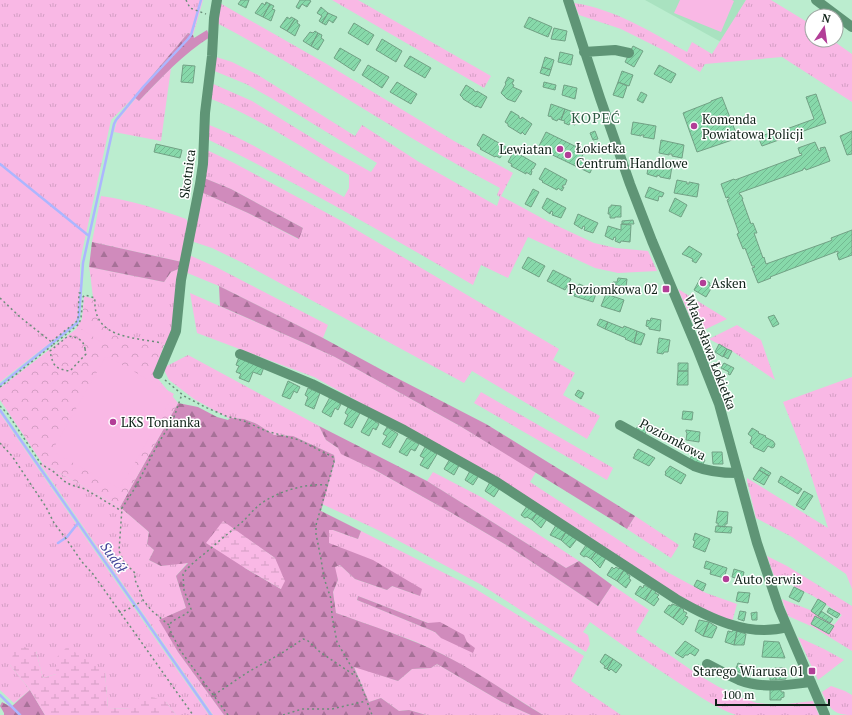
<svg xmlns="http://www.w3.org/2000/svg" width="852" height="715" viewBox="0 0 852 715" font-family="'PT Serif',serif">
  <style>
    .built { fill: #a9e2c0 }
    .grass { fill: url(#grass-tufts); fill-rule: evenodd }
    .forest { fill: url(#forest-firs); fill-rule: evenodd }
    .wetland { fill: url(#wetland-marsh) }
    .park { fill: url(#park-crowns) }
    .garden { fill: #f9b8e5 }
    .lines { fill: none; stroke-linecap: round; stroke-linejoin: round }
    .stream { stroke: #acb6ff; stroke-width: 2.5 }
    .building { fill: url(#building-hatch); stroke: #72a185 }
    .path { stroke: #6b8e7a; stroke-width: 1.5; stroke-dasharray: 2 3; stroke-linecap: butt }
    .minor { stroke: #5f9576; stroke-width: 10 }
    .poi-dot { fill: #b23e97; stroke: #fff; stroke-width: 1.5 }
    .labels { text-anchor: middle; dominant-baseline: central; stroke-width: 3; stroke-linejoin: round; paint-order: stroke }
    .poi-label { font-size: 13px; fill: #0e2117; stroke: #fff; text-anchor: start }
    .street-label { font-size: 13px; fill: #0e2117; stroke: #fff }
    .neighbourhood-label { font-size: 14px; letter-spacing: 1px; fill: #2d5b42; stroke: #fff }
    .water-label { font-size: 14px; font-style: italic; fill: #44469a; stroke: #fff }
  </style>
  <defs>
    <pattern id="grass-tufts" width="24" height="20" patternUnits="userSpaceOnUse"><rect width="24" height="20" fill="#f9b8e5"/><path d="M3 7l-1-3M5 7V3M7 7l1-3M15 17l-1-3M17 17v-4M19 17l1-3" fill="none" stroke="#d49ec4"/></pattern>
    <pattern id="forest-firs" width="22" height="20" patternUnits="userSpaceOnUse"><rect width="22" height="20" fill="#d08bbc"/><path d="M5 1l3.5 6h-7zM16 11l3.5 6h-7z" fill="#a77198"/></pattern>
    <pattern id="wetland-marsh" width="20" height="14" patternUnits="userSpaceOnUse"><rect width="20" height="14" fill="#f9b8e5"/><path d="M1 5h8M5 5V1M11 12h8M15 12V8" fill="none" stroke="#d49ec4"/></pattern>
    <pattern id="park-crowns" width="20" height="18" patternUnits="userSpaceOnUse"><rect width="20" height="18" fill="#f9b8e5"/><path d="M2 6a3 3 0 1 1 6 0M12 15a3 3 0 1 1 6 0" fill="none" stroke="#d49ec4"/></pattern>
    <pattern id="building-hatch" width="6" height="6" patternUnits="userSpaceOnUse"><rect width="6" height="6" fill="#87d9aa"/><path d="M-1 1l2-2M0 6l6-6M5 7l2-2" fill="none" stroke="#73ba92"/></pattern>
  </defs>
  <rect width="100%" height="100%" fill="#bbedcf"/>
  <path class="built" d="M 645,0 L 746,0 L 721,42 Z"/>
  <path class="grass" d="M 0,0 L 203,0 L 193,35 L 188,33 L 134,97 L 111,120 L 82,252 L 80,265 L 80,286 L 78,317 L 73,325 L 0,382 Z
    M 332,0 L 358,0 L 491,76 L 484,88 Z
    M 746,0 L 771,0 L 812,25 L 812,40 L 832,40 L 852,54 L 852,102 L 782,57 L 705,64 L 700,72 L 667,52 L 621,29 L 579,15 L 574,3 C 615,9 651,32 687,52 L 692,42 L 712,54 Z
    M 218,2 L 325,63 L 454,141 L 513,173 L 501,196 L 549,222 L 594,243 L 616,248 L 648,251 L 657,271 L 618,273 L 595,268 L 528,237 L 508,278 L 481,265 L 473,285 C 386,234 298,183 207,139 L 207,124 C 255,143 299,172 344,197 L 349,188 L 349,175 C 303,148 258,117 209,98 L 211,83 L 252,101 L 330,149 L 371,172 L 377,163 L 271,98 L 246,84 L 212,70 L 213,56 L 232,62 L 258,75 L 355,136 L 362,125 L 419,162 L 497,206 L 500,197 L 497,195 L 500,188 C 402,137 312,73 215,22 Z
    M 171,68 L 161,141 L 114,132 L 117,121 L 136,98 L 139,101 Z
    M 207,150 L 234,163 L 338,219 L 559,349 L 553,360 L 575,373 L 563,395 L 600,416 L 587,439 L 472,371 L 464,383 L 243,263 L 212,248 L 191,241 L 201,192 L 248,213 L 298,239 L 303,228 L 231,189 L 204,178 Z
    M 101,196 C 131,200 158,209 186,219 L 190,226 L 182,262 L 92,242 Z
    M 189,255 L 216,267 L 328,325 L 323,338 L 219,286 L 185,272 Z
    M 89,267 L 164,282 L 171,272 L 181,268 L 174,327 L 166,345 C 144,344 108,338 98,316 C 92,303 92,282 89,267 Z
    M 678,289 L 727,319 L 704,330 L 696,330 Z
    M 190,293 L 302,342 L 335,357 L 460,426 L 536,472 L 530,482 L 669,573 L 706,593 L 737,604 L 732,622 L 677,596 L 495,478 L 314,377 L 197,333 Z
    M 737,325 L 761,340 L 775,380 L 732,351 L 709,339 Z
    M 188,355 L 319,426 L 326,440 L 338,448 L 342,454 L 375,470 L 450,512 L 508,546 L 598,606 L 612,585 L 649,610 L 636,632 L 700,676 L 719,687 L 745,699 L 757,703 L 770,704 L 786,704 L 813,701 L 819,715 L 736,715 C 716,708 699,696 682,685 C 651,665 620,643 590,622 L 583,632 L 588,635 L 590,644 L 586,652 L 480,584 L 380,531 L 322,504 L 335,461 L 334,455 L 293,436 L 274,435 L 257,424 L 244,419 L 228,418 L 194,399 L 169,380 L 165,372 L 165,367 Z
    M 852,377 L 852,589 L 846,574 L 792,537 L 756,518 L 747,481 L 747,478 L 828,528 L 805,457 L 783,402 Z
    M 481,392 L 613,468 L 607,480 L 474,403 Z
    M 0,413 L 150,631 L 209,715 L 176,715 L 166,702 L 132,709 L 108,708 L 105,672 L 56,658 L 56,674 L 43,678 L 36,651 L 10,665 L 30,690 L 14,703 L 0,690 Z
    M 42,463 L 120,507 L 149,532 L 147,544 L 154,550 L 149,560 L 161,566 L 188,562 L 176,576 L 186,608 L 160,620 L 178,652 L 224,715 L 213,715 L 40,464 Z
    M 433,472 L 483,498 L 579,561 L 566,568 L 427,481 Z
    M 635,516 L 679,545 L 671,558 L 627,529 Z
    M 329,530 L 333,530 L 358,539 L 361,531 L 474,588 L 584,656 L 571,681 L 621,715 L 543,715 L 476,673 L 444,655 L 414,641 L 336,613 L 333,592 L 338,580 L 334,567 L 340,565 L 355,579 L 387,590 L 392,586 L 420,596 L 329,543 ZM 358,596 L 428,623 L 441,638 L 435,632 L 357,600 Z
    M 767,556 L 787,566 L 852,606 L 852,651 L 813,627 L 788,616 L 782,599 L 810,610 L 834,625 L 842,615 L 813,596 L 774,576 Z
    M 798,637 L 824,649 L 844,660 L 818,680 Z
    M 437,664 L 502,702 L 531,715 L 426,715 L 409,710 L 399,711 L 381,698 L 369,702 L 354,666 L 398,681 L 412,669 L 431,668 Z
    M 831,686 L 845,691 L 852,695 L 852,715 C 833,715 829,708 822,692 Z"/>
  <path class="forest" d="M 207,30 L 210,37 C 183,54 161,78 139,101 L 134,97 L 188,33 L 193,35 L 194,38 Z
    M 204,178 L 231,189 L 303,228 L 299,239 L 248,213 L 201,192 Z
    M 92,242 L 182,262 L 181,268 L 171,272 L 164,282 L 89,267 Z
    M 219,286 L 323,338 L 393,376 L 486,424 L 635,516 L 627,529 L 460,426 L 335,357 L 302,342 L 220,306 Z
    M 178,403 L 198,407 L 217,417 L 228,420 L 230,418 L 244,419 L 257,424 L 274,435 L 293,436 L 334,455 L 335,460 L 321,511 L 361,531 L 358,539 L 333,530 L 329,530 L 329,543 L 373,560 L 422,589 L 420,596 L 392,586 L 387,590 L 355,579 L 340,565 L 335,567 L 338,580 L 333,592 L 336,613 C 372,626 410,638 444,655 C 478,672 510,695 543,715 L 531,715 L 502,702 L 437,664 L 431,668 L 412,669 L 398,681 L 354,667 L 369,702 L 381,698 L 399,711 L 409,710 L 426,715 L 224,715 L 178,652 L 159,620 L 186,608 L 176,576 L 188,563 L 161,566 L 149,560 L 154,550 L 147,544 L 149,532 L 120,507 ZM 223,522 L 275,558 L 281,589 L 245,568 Z
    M 319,426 L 427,481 L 566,568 L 579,561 L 612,585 L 598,606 L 508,546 L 450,512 L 375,470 L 341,454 L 338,448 L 326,440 Z
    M 358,596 L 428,623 L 440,622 L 464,635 L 467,642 L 475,648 L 473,653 L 441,638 L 435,632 L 357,600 Z
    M 30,690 L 45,715 L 4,715 L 4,713 L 0,706 L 2,702 L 11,707 Z"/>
  <path class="wetland" d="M 223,521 L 275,558 L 285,581 L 281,589 L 245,568 L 206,543 Z
    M 16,644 L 36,651 L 43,678 L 56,674 L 56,658 L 67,647 L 105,672 L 108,708 L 132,709 L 142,693 L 166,702 L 176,715 L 45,715 L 30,690 L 10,665 Z"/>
  <path class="park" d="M 84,296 L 94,299 C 96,305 96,312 99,317 C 112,340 141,341 164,345 L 154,374 L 178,403 L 120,507 L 42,463 L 0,400 L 0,388 L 76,329 L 82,319 Z"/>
  <path class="garden" d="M 680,0 L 732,0 L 734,1 L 721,32 L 674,13 Z
    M 86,319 L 106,333 L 101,342 L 80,328 Z
    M 106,356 L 174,394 L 120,489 L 52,451 Z"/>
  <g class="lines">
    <path class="stream" d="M 0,164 L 89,236
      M 0,385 L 77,323 L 79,316 L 83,263 L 114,124 L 116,120 L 144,86 L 188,39 L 191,35 L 201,0
      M 0,410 L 211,715
      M 58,543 L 67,537 L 78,523
      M 0,695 L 20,715"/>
  </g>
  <path class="building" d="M 241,0 L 249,0 L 246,8 L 238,4 Z
    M 300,0 L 309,0 L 311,1 L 307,7 L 302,4 L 299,9 L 296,7 Z
    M 266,2 L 270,4 L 263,17 L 255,13 L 262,3 L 265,5 Z
    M 270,4 L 274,6 L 272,9 L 275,10 L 271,21 L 263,17 Z
    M 321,7 L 328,13 L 322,23 L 319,21 L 322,16 L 317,13 Z
    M 328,13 L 337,17 L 333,23 L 329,20 L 326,25 L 322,23 Z
    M 287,17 L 290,19 L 291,17 L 295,19 L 287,31 L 280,27 Z
    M 529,17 L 552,27 L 548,37 L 524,27 Z
    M 295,19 L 298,21 L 297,23 L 300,25 L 295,36 L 287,31 Z
    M 354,23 L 374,35 L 368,45 L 348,33 Z
    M 554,28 L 567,31 L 565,41 L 551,39 Z
    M 315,31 L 318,33 L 311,46 L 303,41 L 310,32 L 313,33 Z
    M 318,33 L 322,35 L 321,38 L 324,40 L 318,50 L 311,46 Z
    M 382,39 L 402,51 L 396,62 L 376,50 Z
    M 633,46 L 643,51 L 634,67 L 625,62 Z
    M 340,48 L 361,60 L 354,71 L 334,58 Z
    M 560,52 L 573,55 L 571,65 L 558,62 Z
    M 410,56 L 431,68 L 425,78 L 404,66 Z
    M 545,57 L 554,60 L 551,70 L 542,67 Z
    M 183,65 L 195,66 L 193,83 L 181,82 Z
    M 368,65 L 389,77 L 382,88 L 362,75 Z
    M 659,65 L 676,74 L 671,83 L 654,74 Z
    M 542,67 L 551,70 L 549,76 L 540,73 Z
    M 622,71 L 633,75 L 629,86 L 618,82 Z
    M 508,77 L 514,80 L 512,84 L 514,85 L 513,87 L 522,91 L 515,102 L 507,99 L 501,93 L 506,84 L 505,83 Z
    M 397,82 L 417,94 L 411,104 L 390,92 Z
    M 544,82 L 556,85 L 555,90 L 543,87 Z
    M 618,82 L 627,86 L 623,98 L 613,95 Z
    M 466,85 L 474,90 L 474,91 L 476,92 L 477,91 L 487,97 L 481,108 L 477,106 L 476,107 L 463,99 L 463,98 L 460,95 Z
    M 564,85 L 577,88 L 575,99 L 562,95 Z
    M 641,92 L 647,95 L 643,103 L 637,100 Z
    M 816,94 L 826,123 L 762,146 L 758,137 L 773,132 L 773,134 L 814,119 L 806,97 Z
    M 722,97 L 738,138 L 697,152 L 683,113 L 711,102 L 711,101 Z
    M 551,104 L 565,109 L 561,120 L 558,119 L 557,121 L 552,119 L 552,117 L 548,116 Z
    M 565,109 L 579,114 L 575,125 L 570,123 L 569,125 L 564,123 L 565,121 L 561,120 Z
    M 511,111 L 519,116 L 519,118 L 521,119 L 522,117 L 532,124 L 525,135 L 522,132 L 521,134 L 508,126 L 508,124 L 505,122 Z
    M 633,122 L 656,126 L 654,139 L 643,137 L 644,135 L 641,135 L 641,136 L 631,134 Z
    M 595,131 L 598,139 L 593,140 L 590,133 Z
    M 852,131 L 852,154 L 847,155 L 840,136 Z
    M 546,132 L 585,151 L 580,160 L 593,166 L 590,173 L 538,148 Z
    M 483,134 L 506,147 L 503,153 L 501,152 L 500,154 L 502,155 L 500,158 L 496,156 L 495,157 L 480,149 L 481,148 L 477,145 Z
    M 661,140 L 684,145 L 682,158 L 672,156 L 672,154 L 669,154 L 669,155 L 659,153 Z
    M 815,142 L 819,151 L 821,150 L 820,148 L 825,147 L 830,161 L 806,170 L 805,168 L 803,169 L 803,170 L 739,193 L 740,195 L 741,195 L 743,199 L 742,199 L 751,224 L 753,223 L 757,233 L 754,233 L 763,258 L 764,257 L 766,264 L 830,241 L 832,240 L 831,238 L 852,230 L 852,255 L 839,260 L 837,254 L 838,253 L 838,251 L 770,277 L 771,278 L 758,283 L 752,268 L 755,267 L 754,266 L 752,266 L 745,248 L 743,249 L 737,234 L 739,233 L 727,200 L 729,199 L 729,197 L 726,198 L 721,184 L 734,179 L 735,180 L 802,155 L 801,153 L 800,154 L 798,148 Z
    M 156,144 L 182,150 L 180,158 L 154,152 Z
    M 514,151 L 536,164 L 533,169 L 532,169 L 531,170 L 532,171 L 531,175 L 526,172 L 526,174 L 511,166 L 512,164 L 508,162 Z
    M 649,162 L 672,166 L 670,179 L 660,177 L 660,176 L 657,175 L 657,177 L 647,174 Z
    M 545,168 L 567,180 L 565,185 L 563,185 L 562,187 L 564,187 L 562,191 L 558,188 L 557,190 L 542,182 L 543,181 L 539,179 Z
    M 677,180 L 687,182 L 687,184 L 689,184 L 689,182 L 699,184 L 697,197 L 674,193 Z
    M 649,187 L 664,193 L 662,197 L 659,196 L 658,201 L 645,197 Z
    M 533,189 L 539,192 L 531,207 L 525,204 Z
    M 547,198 L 566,208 L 561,218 L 552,215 L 553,212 L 551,211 L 550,214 L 542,208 Z
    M 675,198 L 687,205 L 681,217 L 669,211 Z
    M 611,205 L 621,206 L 621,217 L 615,217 L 615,218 L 610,218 L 610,214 L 608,214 L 609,207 L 611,207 Z
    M 578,214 L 598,223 L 593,233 L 584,230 L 585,227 L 583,226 L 582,229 L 574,224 Z
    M 633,220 L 634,224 L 622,224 L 622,221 Z
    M 621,224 L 631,225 L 630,242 L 621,241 L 620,243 L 615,241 L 616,238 L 614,237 L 613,240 L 605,236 L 608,226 L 621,230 Z
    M 689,246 L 702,254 L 696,263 L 692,261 L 693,259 L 682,254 Z
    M 528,257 L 545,266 L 539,277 L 522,268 Z
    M 553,270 L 571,279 L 565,290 L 547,281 Z
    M 701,277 L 710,283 L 709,285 L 712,287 L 706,297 L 694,290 Z
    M 618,278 L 627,279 L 626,287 L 612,284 L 613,282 L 617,282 Z
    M 579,284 L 597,291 L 593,302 L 574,296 Z
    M 606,294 L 624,300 L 620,312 L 601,306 Z
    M 774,315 L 779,324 L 773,327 L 768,317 Z
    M 651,318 L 661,320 L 660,331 L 649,329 L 649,327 L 646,326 L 647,320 L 650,321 Z
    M 600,319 L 608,322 L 605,329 L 597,325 Z
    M 608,322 L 623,328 L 624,326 L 637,331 L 634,343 L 625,339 L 626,338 L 605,329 Z
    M 637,331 L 645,334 L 641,345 L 634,343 Z
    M 659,338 L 670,340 L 668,352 L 664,352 L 663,354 L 657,353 Z
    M 719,344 L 727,349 L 723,357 L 715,352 Z
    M 727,349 L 732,351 L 728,359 L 723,356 Z
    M 239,357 L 264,367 L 261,375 L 253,372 L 249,382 L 239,378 L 241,374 L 236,372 L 239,366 L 236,365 Z
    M 678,363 L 688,363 L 688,371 L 678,371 Z
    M 724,363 L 734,368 L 730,375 L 728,374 L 729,372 L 721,368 Z
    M 678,371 L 688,371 L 688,385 L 677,385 Z
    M 288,381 L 300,387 L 297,393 L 294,391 L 290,399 L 282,396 Z
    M 308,388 L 320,393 L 314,409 L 305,405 L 308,397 L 305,395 Z
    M 578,390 L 584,393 L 581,399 L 575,395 Z
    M 330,397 L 341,404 L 338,410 L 335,408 L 331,417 L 322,412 Z
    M 348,407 L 360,413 L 352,428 L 344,424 L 348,415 L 345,413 Z
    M 683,411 L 693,412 L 692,420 L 682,419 Z
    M 369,417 L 379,424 L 376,430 L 373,428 L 369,436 L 361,432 Z
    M 639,424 L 648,428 L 645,434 L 636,429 Z
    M 387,427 L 398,434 L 390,448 L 382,444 L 387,436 L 383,434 Z
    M 752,428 L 759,432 L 758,433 L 766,436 L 765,437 L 773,441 L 775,444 L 774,447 L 772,448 L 768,446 L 764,452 L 753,447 L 754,446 L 750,443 L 752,437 L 748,434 Z
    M 686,430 L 700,432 L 699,442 L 686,440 L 687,433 L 686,432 Z
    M 407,438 L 419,444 L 415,451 L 411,449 L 407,456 L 399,452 Z
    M 425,447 L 437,454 L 428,469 L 420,465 L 424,458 L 420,456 Z
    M 638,449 L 655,458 L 649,466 L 633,458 L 635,455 L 634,455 Z
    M 712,452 L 722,452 L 723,464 L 713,464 Z
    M 692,455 L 705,460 L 702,466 L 689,461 Z
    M 451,457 L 461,462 L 454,475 L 444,469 Z
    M 670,466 L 686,475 L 681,484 L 665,475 L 666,473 L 665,472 Z
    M 761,467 L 771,473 L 769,476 L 759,470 Z
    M 471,469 L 480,474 L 473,485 L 465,480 Z
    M 759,470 L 769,476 L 764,485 L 753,479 Z
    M 781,476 L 802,489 L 798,494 L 778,482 Z
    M 491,480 L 501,486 L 494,497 L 485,491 Z
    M 804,491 L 813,496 L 804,510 L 796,505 Z
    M 527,506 L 537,513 L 532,520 L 527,517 L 525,518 L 521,515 Z
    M 718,511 L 728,512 L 727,524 L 725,524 L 725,527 L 718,526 L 718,523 L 716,523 Z
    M 537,513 L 547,519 L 541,528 L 532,520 Z
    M 556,525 L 566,532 L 561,540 L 550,535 Z
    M 716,526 L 732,527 L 731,533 L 715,532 Z
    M 566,532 L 577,539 L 570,548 L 561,540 Z
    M 695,533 L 710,539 L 705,552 L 693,547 L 695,541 L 693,540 Z
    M 586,545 L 596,552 L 591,559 L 586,556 L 584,557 L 580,554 Z
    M 596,552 L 606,558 L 600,568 L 591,559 Z
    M 706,561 L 727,568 L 724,578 L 710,574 L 711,570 L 704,568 Z
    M 612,567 L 614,569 L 616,567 L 619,569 L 620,568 L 624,570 L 617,581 L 607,575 Z
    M 734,569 L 744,572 L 742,580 L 732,577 Z
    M 624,570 L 628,573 L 627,574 L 630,576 L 629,579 L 631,580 L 626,588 L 617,581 Z
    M 697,580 L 706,584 L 703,591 L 694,586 Z
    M 644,585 L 652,589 L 645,600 L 635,594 L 640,586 L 643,588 Z
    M 794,587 L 804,592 L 799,602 L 789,597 Z
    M 652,589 L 656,591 L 655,593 L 659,595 L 657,597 L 659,599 L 654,606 L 645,600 Z
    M 738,592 L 750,593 L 748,603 L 736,601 Z
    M 818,599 L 826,604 L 818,616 L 811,611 Z
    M 672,604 L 681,607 L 673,618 L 664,612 L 669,605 L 671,606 Z
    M 681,607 L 684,610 L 683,611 L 687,613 L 685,616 L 688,617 L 683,625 L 673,618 Z
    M 829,608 L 840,614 L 837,618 L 827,612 Z
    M 740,611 L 746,612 L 744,621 L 738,619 Z
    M 821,611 L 833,619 L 830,623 L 818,616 Z
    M 757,612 L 757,620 L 752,620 L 751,613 Z
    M 815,616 L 834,626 L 829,634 L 811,624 Z
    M 699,620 L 709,622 L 703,636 L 695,631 Z
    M 709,622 L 717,627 L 712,638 L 703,636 Z
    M 733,630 L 737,631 L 734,645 L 725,642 L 728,631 L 732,632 Z
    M 737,631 L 746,634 L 744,645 L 734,645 Z
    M 685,641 L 699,650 L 695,656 L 690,653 L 688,655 L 685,655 L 683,658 L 675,653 Z
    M 764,641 L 779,642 L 785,658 L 762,657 Z
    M 605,654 L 613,659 L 607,669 L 604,668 L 605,666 L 600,662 Z
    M 613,659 L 622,665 L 616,673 L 611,669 L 609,671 L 607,669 Z
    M 738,663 L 755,669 L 753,676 L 735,671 Z
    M 698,665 L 703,668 L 700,674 L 694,670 Z
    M 775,668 L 785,668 L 786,679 L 776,680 Z
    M 776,672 L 776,680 L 770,680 L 770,673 Z
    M 770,689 L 781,689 L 781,692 L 784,692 L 784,697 L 781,698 L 781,700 L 770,700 Z"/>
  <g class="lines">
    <path class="path" d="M 186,0 L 190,8 L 206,14
      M 0,298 L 20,317 L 54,344 L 79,324 L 81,318 L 83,297 L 85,295 L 95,298 C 92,339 134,337 162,343
      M 52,341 L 76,322 L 78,319 L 79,293 L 81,293
      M 85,349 L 86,354 L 70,371 C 55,369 53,366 50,351 L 68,336 C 77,337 84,340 85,349 L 87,349
      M 165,380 L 184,396 L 205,407 L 226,416 L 244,421 L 266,431 L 299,440 L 333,457 L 334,462 L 316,525 L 316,534 L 321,559 L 324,578 L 331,599 L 332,616 L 337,642 L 359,680 L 372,715
      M 0,387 L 54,344
      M 0,406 L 8,414 L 41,464 L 54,472 L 64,481 L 71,485 L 85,489 L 120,510 L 122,508
      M 0,443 L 12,456 L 46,507 L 54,523 L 67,540 L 82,562 L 93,574 L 193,715
      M 119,612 C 127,611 135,605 142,601
      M 169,625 L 152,611 L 143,600 L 140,591 L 135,580 L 135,573 L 124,562 L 119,551 L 122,508 L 135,488 L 159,442 L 173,420 L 182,394
      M 214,695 L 248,672 L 282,653 L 303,639 L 307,640 L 320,652 L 354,675
      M 228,715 L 180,650 L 170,630 L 169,625 C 175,617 185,617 191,609 L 184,590 L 183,574 C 190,564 201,557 210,549 C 220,540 230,532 241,523 C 247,518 252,511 258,506 C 275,492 305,483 327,485
      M 283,715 L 302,709 L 332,709 L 366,701"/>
    <path class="minor" d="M 568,0 L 600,98 L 630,184 L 652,241 L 697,348 L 719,404 L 757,543 L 779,608 L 825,715
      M 816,0 L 852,27
      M 584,52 L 615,50 L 629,53
      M 240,354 L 312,384 L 404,430 L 495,481 L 676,599 C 709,618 749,638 787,627
      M 158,374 L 176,331 L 181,280 L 200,184 L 203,164 L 205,113 L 212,56 L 214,18 L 217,0
      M 620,425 L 694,466 C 709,472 723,473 738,473
      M 707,664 C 718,670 728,675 739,680 C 762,689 787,685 811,682"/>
  </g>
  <g class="poi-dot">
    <circle cx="694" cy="126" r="4"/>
    <circle cx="560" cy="149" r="4"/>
    <circle cx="568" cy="155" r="4"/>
    <circle cx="703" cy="283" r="4"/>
    <rect x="662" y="285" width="8" height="8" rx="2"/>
    <circle cx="113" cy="422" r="4"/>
    <circle cx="726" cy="579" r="4"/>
    <rect x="808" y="667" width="8" height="8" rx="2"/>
  </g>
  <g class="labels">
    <g class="poi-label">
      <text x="702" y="119">Komenda<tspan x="702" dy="15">Powiatowa Policji</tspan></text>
      <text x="576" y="148">Łokietka<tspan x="576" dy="15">Centrum Handlowe</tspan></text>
      <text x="552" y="149" text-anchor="end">Lewiatan</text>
      <text x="711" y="283">Asken</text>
      <text x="658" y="289" text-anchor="end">Poziomkowa 02</text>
      <text x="121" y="422">LKS Tonianka</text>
      <text x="734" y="579">Auto serwis</text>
      <text x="804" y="671" text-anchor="end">Starego Wiarusa 01</text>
    </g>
    <g class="street-label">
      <text transform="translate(187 174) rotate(-82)">Skotnica</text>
      <text transform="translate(711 352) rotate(69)">Władysława Łokietka</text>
      <text transform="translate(673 439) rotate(28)">Poziomkowa</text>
    </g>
    <g class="neighbourhood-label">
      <text x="596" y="117">KOPEĆ</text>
    </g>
    <g class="water-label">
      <text transform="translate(114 557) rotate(55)">Sudół</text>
    </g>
  </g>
  <g transform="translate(824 28) rotate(13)"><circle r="19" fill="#ffffff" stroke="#9fa6a2"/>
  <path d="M0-3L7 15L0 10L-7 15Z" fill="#b23e97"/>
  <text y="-6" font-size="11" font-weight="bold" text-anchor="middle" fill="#0e2117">N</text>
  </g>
  <path d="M716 699v6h113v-6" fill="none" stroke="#0e2117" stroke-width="2"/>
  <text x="722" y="699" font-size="12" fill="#0e2117" stroke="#ffffff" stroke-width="3" paint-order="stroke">100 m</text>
</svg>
